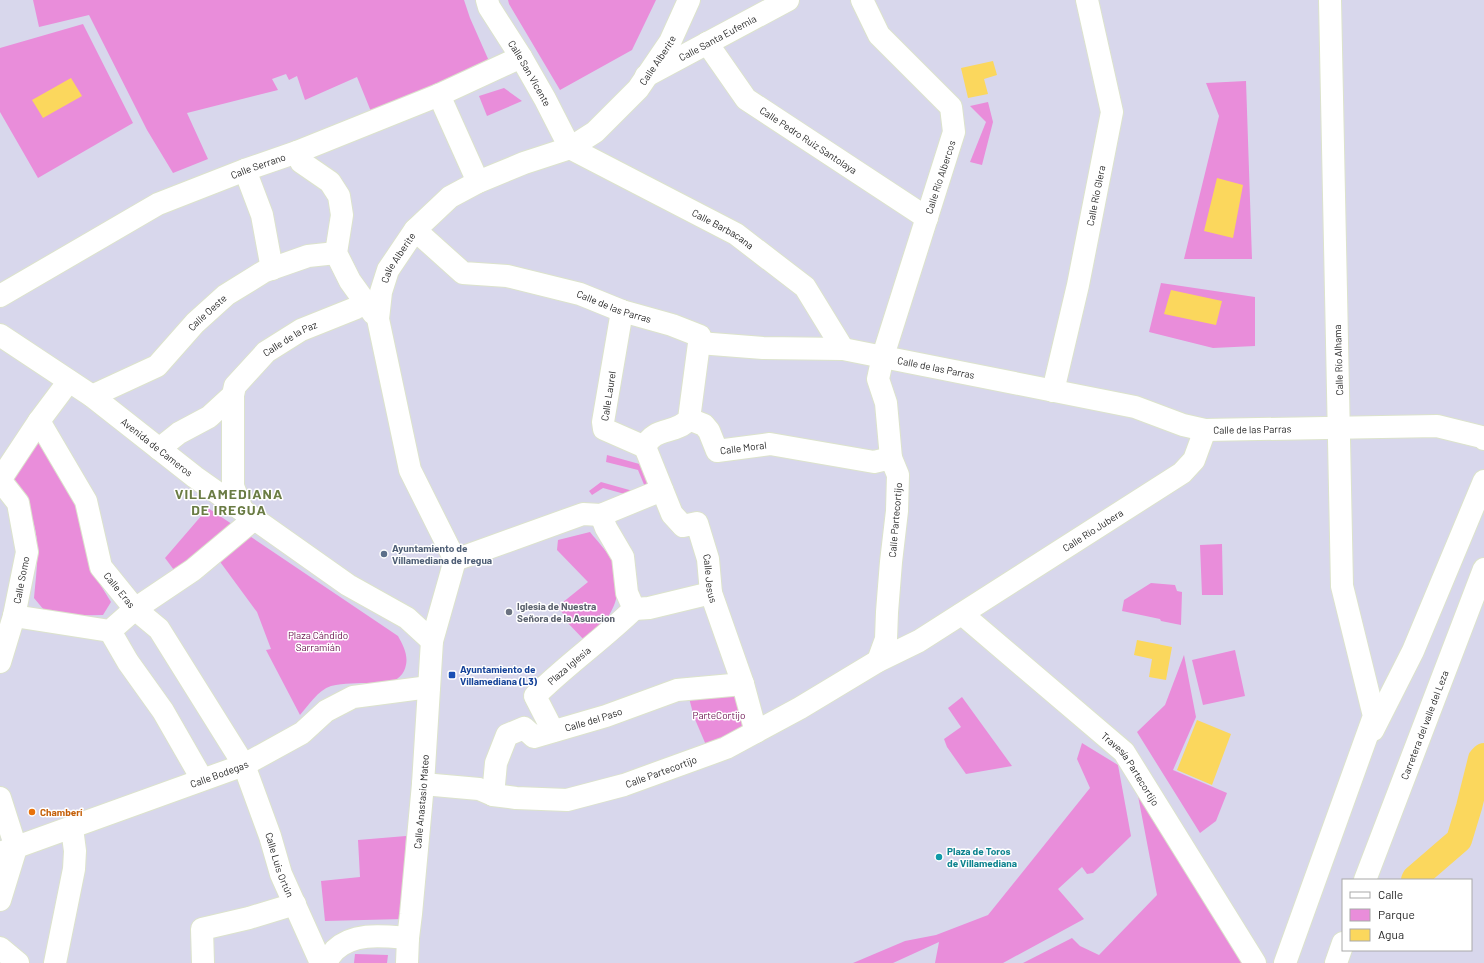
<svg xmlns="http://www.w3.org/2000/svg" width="1484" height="963" viewBox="0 0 1484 963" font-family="Barlow,sans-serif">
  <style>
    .green { fill: #e98dda }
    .water { fill: #fbd75d }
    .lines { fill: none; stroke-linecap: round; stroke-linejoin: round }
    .canal { stroke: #fbd75d; stroke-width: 26 }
    .minor-casing { stroke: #dce3cc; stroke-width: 24 }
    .secondary-casing { stroke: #dce3cc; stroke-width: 24 }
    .minor { stroke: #fff; stroke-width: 22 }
    .secondary { stroke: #fff; stroke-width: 22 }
    .service-dot { fill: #5c6f8a; stroke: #fff; stroke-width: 1.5 }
    .worship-dot { fill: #6b7280; stroke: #fff; stroke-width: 1.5 }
    .transit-dot { fill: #1a4fb4; stroke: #fff; stroke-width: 1.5 }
    .food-dot { fill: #e8710a; stroke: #fff; stroke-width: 1.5 }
    .culture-dot { fill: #0f9aa8; stroke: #fff; stroke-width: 1.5 }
    .labels { text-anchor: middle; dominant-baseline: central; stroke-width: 3; stroke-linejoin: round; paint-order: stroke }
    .street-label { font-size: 10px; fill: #282828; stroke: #fff }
    .service-label { font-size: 10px; font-weight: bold; fill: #4e5e75; stroke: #fff; text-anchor: start }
    .worship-label { font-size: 10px; font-weight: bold; fill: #5b616d; stroke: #fff; text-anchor: start }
    .park-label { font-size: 10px; fill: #6b1250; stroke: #fff }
    .transit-label { font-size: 10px; font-weight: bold; fill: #164399; stroke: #fff; text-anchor: start }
    .food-label { font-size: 10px; font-weight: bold; fill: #c56008; stroke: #fff; text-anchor: start }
    .culture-label { font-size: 10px; font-weight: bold; fill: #0d838f; stroke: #fff; text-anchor: start }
    .district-label { font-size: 14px; font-weight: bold; letter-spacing: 1px; fill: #6a7c44; stroke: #fff }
  </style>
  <rect width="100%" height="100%" fill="#d8d7ec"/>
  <path class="green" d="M 33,0 L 464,0 L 470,18 L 489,61 L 372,114 L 357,77 L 305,100 L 297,76 L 289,80 L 286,74 L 272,79 L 278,90 L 187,113 L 208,159 L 173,173 L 147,130 L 89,15 L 39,27 Z
    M 508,0 L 656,0 L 632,50 L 560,90 L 509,4 Z
    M 83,24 L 133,123 L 38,178 L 0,112 L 0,48 Z
    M 1246,81 L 1252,259 L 1184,259 L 1219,116 L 1206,83 Z
    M 504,88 L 522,101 L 487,116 L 479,96 Z
    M 988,102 L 993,122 L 982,165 L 970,162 L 986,122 L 970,106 Z
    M 1161,283 L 1255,297 L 1255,346 L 1213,348 L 1149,332 Z
    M 39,436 L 78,505 L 90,568 L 111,602 L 103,615 L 49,616 L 34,598 C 36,573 41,546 33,521 C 28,506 17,492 8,479 Z
    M 607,455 L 643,465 L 650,485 L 645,487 L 638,470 L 606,462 Z
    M 601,482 L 640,493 L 639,498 L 603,488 L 592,495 L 589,491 Z
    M 208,508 L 398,636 C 404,647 410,658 404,671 C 402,675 398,679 393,681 C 386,684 378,683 371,683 C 358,683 344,683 331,686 C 318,690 308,706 300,715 L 266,650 L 271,649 L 257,612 L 218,559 L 183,582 L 165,558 Z
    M 590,532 C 597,541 608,552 613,562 C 614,565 615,570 616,574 C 623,605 605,621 587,643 L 565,620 L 567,618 L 557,607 L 588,582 L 557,550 L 558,540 Z
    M 1222,544 L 1223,595 L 1202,595 L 1200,545 Z
    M 1151,583 L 1175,585 L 1177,591 L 1182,592 L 1181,625 L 1161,621 L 1160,619 L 1122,611 L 1124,600 Z
    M 1235,650 L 1245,696 L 1203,705 L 1192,660 Z
    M 1184,655 L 1196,717 L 1173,770 L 1227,793 L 1216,821 L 1200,833 L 1137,732 L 1165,705 Z
    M 735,690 L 746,727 L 706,745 L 694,717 L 689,698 Z
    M 962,697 L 1012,766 L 966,774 L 947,747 L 944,739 L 961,727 L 948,708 Z
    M 1082,743 L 1118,765 L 1131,836 L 1093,873 L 1087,874 L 1082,867 L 1058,889 L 1084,919 L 1003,963 L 935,963 L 939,942 L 893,963 L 853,963 L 905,941 L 936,935 L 988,915 L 1090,788 L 1077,759 Z
    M 1134,775 L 1247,963 L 1023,963 L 1072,938 L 1080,946 L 1099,955 L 1157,895 Z
    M 406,836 L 403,919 L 325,921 L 321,881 L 360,877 L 358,840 Z
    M 355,954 L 388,955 L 387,963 L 354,963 Z"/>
  <path class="water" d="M 993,61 L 997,75 L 984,79 L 988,94 L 968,98 L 961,68 Z
    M 71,78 L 82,96 L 43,118 L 32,100 Z
    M 1217,178 L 1243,185 L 1233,238 L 1204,231 Z
    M 1171,290 L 1222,301 L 1216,325 L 1164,314 Z
    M 1137,640 L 1172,647 L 1166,680 L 1149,677 L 1152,659 L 1134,655 Z
    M 1197,720 L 1231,734 L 1212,785 L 1177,770 Z"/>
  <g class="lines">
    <path class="canal" d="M 1414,880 L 1415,878 L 1459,840 L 1469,807 L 1481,759 L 1484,756"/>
    <defs>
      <g id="minor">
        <path id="s1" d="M 487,0 L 489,7 L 521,57 L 545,99 L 570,148 L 736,234 L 805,287 L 843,349"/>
        <path d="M 862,0 L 879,35 L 951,107 L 954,132 L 883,356 L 878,379 L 886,403 L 891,458 L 898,475 L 897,511 L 891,562 L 887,612 L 886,639 L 878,661"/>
        <path id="s2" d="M 707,43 L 746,99 L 927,218"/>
        <path id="s3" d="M 646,76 L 788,0"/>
        <path d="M 439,95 L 478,182"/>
        <path d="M 297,152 L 301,162 L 330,182 L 339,196 L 342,215 L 336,253 L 350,281 L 373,313"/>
        <path d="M 245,170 L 262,215 L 272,269"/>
        <path id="s4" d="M 415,230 L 463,273 L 507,276 L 580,294 L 622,311 L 672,325 L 700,336 L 689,419 C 676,435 654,426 645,447"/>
        <path id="s5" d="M 0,296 L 158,204 L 245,170 L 297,152 L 439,95 L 521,57"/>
        <path d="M 622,311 L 603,422 L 604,429 L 645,447"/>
        <path id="s6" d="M 699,343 L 763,348 L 843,349 L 1135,407 L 1183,425 L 1205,430 L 1437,426 L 1482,437 L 1484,439"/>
        <path id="s7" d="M 69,381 L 39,421 L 86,501 L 101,567 L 135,609 L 159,629 L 244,765 L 270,836 L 281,874 L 321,963"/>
        <path id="s8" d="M 1053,391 L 1078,285 L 1112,112 L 1087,0"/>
        <path d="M 233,395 L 233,486 L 242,510"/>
        <path id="s9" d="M 92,396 L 157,366 L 195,323 L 226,295 L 265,271 L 308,256 L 336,253"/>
        <path id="s10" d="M 689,419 L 704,425 L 709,431 L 717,451 L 770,444 L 874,462 L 891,458"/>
        <path id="s11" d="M 645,447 L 672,514 L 683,526 L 697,523 L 708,559 L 711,593 L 743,684 L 756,732"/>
        <path id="s12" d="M 159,449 L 179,433 L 209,417 L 233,395 L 235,386 L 266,352 L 301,330 L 356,308 L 365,303"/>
        <path d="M 0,480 L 18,503 L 27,552 L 14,616 L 0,662"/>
        <path d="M 0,480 L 39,421"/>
        <path d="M 601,515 L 606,528 L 623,557 L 627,593 L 634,609 L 649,608 L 711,593"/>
        <path d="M 455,560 L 583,514 L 601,515 L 662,490"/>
        <path id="s13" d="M 962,614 L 1124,752 L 1255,963"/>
        <path d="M 14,616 L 110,631 L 135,609 L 193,570 L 254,519"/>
        <path d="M 110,631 L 128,662 L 163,711 L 202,779"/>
        <path d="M 1373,730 L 1413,651 L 1484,481"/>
        <path id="s14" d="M 553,731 L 535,696 C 566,665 602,640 634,609"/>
        <path id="s15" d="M 423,784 L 479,789 L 493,795 L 516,798 L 567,800 L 624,785 L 726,748 L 800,708 L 878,661 L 919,641 L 1182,473 L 1194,460 L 1205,430"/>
        <path id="s16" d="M 493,795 L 496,763 L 507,735 L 524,728 L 534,737 L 606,716 L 677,690 L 743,684"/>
        <path d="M 0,798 L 16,848 L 0,900"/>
        <path id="s17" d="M 0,853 L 244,765 L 302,733 L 326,711 L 353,697 L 429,687"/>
        <path d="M 0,948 L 18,963"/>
        <path d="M 55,963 L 74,869 L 75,851 L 72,828"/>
        <path d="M 203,963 L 202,929 L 249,918 L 295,904"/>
        <path d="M 327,963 C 328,957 331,955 335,950 C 354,932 383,936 408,938"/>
        <path d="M 1285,963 L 1374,716 L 1342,586 L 1330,0"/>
      </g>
      <g id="secondary">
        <path id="s18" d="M 0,335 L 92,396 L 195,477 L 348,585 L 407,618 L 432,641"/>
        <path id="s19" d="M 1365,880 L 1484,569"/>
        <path id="s20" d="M 407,963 L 408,938 L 411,914 L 423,784 L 432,641 L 455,560 L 410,470 L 378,319 L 381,292 L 388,270 L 415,230 L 450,197 L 478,182 L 524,163 L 570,148 L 595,132 L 638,89 L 670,42 L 689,0"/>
        <path d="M 1336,963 L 1343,943"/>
      </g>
    </defs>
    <use href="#minor" class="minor-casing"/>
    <use href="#secondary" class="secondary-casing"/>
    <use href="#minor" class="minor"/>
    <use href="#secondary" class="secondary"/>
  </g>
  <circle class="service-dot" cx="384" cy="554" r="4"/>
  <circle class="worship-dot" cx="509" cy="612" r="4"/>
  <rect class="transit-dot" x="448" y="671" width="8" height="8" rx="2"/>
  <circle class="food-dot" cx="32" cy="812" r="4"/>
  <circle class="culture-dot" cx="939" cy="857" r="4"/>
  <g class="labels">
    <g class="street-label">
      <text stroke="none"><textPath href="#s3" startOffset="81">Calle Santa Eufemia</textPath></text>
      <text stroke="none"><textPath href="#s20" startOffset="1064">Calle Alberite</textPath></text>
      <text stroke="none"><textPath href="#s1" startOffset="85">Calle San Vicente</textPath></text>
      <text stroke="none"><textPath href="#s2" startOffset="143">Calle Pedro Ruiz Santolaya</textPath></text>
      <text stroke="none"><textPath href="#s5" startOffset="290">Calle Serrano</textPath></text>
      <text transform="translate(940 177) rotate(-72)">Calle Río Albercos</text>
      <text stroke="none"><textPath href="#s8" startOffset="200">Calle Río Glera</textPath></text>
      <text stroke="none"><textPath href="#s1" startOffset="343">Calle Barbacana</textPath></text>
      <text stroke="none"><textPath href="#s20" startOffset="728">Calle Alberite</textPath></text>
      <text stroke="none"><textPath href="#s4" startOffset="220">Calle de las Parras</textPath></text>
      <text stroke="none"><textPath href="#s9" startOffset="145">Calle Oeste</textPath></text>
      <text stroke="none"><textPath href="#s12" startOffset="175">Calle de la Paz</textPath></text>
      <text transform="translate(1338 360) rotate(-92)">Calle Río Alhama</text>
      <text stroke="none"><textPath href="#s6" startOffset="239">Calle de las Parras</textPath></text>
      <text transform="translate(608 396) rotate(-81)">Calle Laurel</text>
      <text stroke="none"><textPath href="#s6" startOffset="563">Calle de las Parras</textPath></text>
      <text stroke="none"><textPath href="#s18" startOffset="193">Avenida de Cameros</textPath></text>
      <text stroke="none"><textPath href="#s10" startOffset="72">Calle Moral</textPath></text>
      <text transform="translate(895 520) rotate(-85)">Calle Partecortijo</text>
      <text stroke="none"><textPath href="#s15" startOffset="740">Calle Río Jubera</textPath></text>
      <text stroke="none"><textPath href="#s11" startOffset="160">Calle Jesus</textPath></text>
      <text transform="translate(21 580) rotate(-79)">Calle Somo</text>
      <text stroke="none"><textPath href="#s7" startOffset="240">Calle Eras</textPath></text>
      <text stroke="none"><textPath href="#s14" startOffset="85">Plaza Iglesia</textPath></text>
      <text stroke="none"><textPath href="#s16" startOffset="156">Calle del Paso</textPath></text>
      <text stroke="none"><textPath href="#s19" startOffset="166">Carretera del valle del Leza</textPath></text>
      <text stroke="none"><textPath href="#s13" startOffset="230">Travesía Partecortijo</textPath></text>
      <text stroke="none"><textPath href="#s15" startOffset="244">Calle Partecortijo</textPath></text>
      <text stroke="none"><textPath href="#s17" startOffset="233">Calle Bodegas</textPath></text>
      <text stroke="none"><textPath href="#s20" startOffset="162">Calle Anastasio Mateo</textPath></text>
      <text stroke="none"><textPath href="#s7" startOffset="562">Calle Luis Ortún</textPath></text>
    </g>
    <g class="service-label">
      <text x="392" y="548">Ayuntamiento de<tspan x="392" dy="12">Villamediana de Iregua</tspan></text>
    </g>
    <g class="worship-label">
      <text x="517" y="606">Iglesia de Nuestra<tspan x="517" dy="12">Señora de la Asuncion</tspan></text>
    </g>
    <g class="park-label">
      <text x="318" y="635">Plaza Cándido<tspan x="318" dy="12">Sarramián</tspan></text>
      <text x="719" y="715">ParteCortijo</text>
    </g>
    <g class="transit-label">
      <text x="460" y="669">Ayuntamiento de<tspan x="460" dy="12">Villamediana (L3)</tspan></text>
    </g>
    <g class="food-label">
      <text x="40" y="812">Chamberí</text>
    </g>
    <g class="culture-label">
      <text x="947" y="851">Plaza de Toros<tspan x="947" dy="12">de Villamediana</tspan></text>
    </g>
    <g class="district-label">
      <text x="229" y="493">VILLAMEDIANA<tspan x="229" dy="16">DE IREGUA</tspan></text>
    </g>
  </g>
  <rect x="1342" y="879" width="130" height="72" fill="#ffffff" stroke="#a9a9a9"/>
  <rect x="1350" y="892" width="20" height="6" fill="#ffffff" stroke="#a9a9a9"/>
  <text x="1378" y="899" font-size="12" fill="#282828">Calle</text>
  <rect x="1350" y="909" width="20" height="12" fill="#e98dda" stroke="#a9a9a9"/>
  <text x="1378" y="919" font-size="12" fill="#282828">Parque</text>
  <rect x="1350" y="929" width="20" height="12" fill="#fbd75d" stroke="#a9a9a9"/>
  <text x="1378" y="939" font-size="12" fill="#282828">Agua</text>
</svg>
